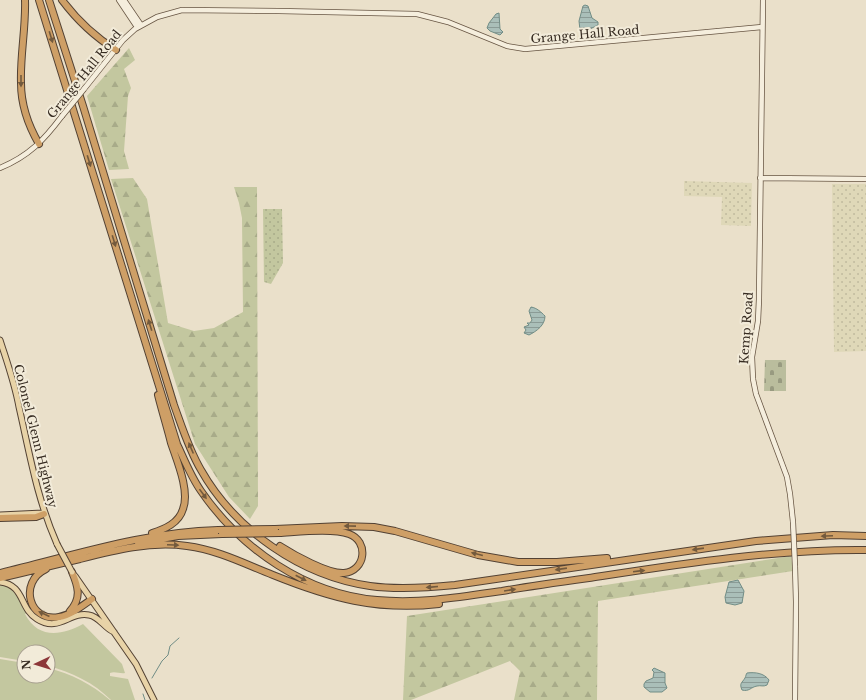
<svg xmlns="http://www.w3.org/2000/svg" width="866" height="700" viewBox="0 0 866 700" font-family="'Libre Baskerville',serif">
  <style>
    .farmland { fill: url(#farmland-dots) }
    .grass { fill: #c3c79f }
    .forest { fill: url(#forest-firs) }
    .cemetery { fill: url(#cemetery-stones) }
    .park { fill: url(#park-dots) }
    .water { fill: url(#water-rules); stroke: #718d86 }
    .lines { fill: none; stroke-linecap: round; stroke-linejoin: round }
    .stream { stroke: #718d86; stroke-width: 1 }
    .secondary-casing { stroke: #675543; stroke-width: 6 }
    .primary-casing { stroke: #534234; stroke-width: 7 }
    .highway-casing { stroke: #534234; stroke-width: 8 }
    .secondary { stroke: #f5eedd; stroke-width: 4.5 }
    .primary { stroke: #e8d3a7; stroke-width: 5 }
    .highway { stroke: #ce9f66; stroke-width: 6 }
    .secondary-bridge-casing { stroke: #675543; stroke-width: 6; stroke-linecap: butt }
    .primary-bridge-casing { stroke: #534234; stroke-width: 7; stroke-linecap: butt }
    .highway-bridge-casing { stroke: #534234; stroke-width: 8; stroke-linecap: butt }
    .secondary-bridge { stroke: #f5eedd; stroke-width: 4.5 }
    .primary-bridge { stroke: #e8d3a7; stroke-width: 5 }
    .highway-bridge { stroke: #ce9f66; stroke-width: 6 }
    .oneway { fill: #735a3d }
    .labels { text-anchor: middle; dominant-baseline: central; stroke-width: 4; stroke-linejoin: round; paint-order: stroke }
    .street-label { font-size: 12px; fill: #372c22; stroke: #f2ebd9 }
  </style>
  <defs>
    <pattern id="farmland-dots" width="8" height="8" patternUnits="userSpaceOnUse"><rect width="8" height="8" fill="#dfd8b8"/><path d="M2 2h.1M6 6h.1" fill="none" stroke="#c0ba9e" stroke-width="1.8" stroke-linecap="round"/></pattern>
    <pattern id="forest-firs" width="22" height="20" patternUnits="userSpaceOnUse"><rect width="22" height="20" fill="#c3c79f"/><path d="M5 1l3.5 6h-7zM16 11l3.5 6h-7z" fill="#a8ab89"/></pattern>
    <pattern id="cemetery-stones" width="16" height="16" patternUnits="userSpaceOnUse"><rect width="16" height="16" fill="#babd9d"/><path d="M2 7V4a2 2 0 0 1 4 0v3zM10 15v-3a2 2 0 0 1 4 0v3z" fill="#989a80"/></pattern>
    <pattern id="park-dots" width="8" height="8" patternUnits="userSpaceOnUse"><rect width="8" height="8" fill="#c3c79f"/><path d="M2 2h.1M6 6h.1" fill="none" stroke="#a8ab89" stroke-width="1.8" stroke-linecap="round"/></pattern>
    <pattern id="water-rules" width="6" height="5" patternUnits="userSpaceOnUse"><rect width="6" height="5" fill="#aabfb9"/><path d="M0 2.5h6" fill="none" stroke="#8b9b96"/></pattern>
  </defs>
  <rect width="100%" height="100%" fill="#eae0ca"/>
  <path class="farmland" d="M 684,181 L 752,183 L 751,226 L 721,225 L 722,197 L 684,196 Z
    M 832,184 L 866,184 L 866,351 L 834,352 Z"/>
  <path class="grass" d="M 0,584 L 13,588 L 27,613 L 25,614 C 38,639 61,636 83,624 L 122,664 L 125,673 C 120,674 115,671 110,673 L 110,676 L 128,679 L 135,700 L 111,700 C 94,683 72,672 48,666 L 48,652 L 24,652 L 24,661 L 0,657 Z
    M 0,659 L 24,663 L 24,676 L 48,676 L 48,668 C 72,674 91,684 110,700 L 0,700 Z"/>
  <path class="forest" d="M 129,48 L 135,60 L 124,69 L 131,88 L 128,96 L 124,151 L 129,169 L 109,170 L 87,96 Z
    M 133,178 L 147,199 L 168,323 L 194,331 L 214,328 L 243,312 L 242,218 L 239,203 L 234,187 L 257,187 L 258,506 L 250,519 L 229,497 L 195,444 L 111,179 Z
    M 791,556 L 793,571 L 598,601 L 597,700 L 514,700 L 520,671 L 510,661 L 411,700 L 403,700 L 407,616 Z"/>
  <path class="cemetery" d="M 765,360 L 786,360 L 786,391 L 764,391 Z"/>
  <path class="park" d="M 263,209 L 282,209 L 283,263 L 271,284 L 264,282 Z"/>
  <path class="water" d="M 585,5 L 588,6 L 592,18 L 598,22 L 598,25 L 584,32 L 580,30 L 579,21 L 583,6 Z
    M 499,13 L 500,29 L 503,32 L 500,35 L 490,31 L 487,28 L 489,23 L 496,14 Z
    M 531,307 C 537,308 541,312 545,316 C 545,325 537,331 529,335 L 524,333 L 526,330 L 524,327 L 529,325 L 527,323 L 530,323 L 532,320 L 529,311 Z
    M 738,580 L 744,591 L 742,603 L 735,605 L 726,603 L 725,597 L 729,582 Z
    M 654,668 L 665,673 L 665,683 L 667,688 L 662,692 L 650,692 L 644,687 L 644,684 L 646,681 L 653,678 L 654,672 L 652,670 Z
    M 747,673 C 755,672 764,673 769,680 L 767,685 C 763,687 761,685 757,686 C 751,687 749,692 742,690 C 739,683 742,683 745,678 C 746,676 746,674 747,673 Z"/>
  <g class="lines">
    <path class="stream" d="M 152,678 L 162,661 L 168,655 L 170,646 L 179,638
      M 143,694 L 145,700"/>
    <defs>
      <path id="secondary" d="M 119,0 L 137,27
        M 124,0 L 141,25
        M 763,0 L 759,299 L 758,321 L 752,357 L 753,379 L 756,394 L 787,477 L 790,494 L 793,522
        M 84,89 L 123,40 L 135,29 L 157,17 L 182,10 L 279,11 L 417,14 L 448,22 L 507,46 L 525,49 L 762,27
        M 0,168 C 29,156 44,140 62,116
        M 760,178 L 866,179
        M 795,700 L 796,602 L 795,566"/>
      <path id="primary" d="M 0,340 C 7,362 15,384 19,407 C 30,455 37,499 57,544
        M 0,515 L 43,513
        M 75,576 L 136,664 L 154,700
        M 0,582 C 25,585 19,608 37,619 C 59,633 70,611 89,615 C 100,617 104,628 114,632"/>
      <path id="highway" d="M 25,0 C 26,28 20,55 21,83 C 21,105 28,125 39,144
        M 39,0 L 177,444 C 184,459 191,477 201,491 C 241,549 306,594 377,600 C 419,604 461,597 502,591 C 531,586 560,582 589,578 C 680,564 773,549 866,550
        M 49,0 L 83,106 L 174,405 C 182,427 189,450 201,470 C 235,530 301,576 370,586 C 398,590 426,588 455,585 L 756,541 L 833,535 L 866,536
        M 62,0 C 77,20 95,37 116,50
        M 0,518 L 36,517 L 44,514
        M 275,529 L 342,526 L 374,527 L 395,531 L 478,555 L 518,562 L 557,562 L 607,558
        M 152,533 C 165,529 179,523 183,509 C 190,491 177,461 171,443 C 167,427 162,411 158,395
        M 279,533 C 298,532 333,528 349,534 C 369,541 366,571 344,573 C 328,574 294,555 280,546
        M 138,543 L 178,536 L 222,534
        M 46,569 C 18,582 29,623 59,617 C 71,615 82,606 92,599
        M 0,573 C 72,556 143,532 218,530
        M 0,578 C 27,572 53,565 80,559 C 115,550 150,541 187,546 C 218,550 245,564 273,575 C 330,598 377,611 439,604
        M 70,611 C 82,598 78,586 72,572"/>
    </defs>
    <use href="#secondary" class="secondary-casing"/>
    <use href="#primary" class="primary-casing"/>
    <use href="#highway" class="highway-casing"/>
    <use href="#secondary" class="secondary"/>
    <use href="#primary" class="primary"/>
    <use href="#highway" class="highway"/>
    <defs>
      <path id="secondary-bridge" d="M 62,116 L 84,89
        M 793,522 L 795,566"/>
      <path id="primary-bridge" d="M 57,544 L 72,572"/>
      <path id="highway-bridge" d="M 218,530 L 275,529
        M 222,534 L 279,533"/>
    </defs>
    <use href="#secondary-bridge" class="secondary-bridge-casing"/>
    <use href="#primary-bridge" class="primary-bridge-casing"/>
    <use href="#highway-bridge" class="highway-bridge-casing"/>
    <use href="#secondary-bridge" class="secondary-bridge"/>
    <use href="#primary-bridge" class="primary-bridge"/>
    <use href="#highway-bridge" class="highway-bridge"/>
  </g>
  <defs><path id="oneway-solid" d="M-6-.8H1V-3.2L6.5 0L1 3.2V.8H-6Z"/></defs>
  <g class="oneway">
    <use href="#oneway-solid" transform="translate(51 37) rotate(73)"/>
    <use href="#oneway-solid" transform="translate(21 81) rotate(90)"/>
    <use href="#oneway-solid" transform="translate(89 161) rotate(73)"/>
    <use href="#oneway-solid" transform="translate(114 241) rotate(73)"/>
    <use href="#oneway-solid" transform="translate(150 325) rotate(-107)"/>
    <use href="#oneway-solid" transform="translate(191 448) rotate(-113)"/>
    <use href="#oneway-solid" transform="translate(203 494) rotate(54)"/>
    <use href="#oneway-solid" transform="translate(350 526) rotate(-179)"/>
    <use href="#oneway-solid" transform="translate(827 536) rotate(177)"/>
    <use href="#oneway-solid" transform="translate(173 545) rotate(3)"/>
    <use href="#oneway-solid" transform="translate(698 549) rotate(172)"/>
    <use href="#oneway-solid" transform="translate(477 554) rotate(-166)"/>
    <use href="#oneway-solid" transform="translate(561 569) rotate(172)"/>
    <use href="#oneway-solid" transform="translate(639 571) rotate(-7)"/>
    <use href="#oneway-solid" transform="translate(301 578) rotate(27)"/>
    <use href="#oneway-solid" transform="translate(432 587) rotate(175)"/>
    <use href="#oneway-solid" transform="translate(510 590) rotate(-9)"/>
    <use href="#oneway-solid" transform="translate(44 614) rotate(-155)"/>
  </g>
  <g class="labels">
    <g class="street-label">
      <text transform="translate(585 34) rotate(-5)">Grange Hall Road</text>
      <text transform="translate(84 74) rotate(-51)">Grange Hall Road</text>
      <text transform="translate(746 328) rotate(-86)">Kemp Road</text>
      <text transform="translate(36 436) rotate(76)">Colonel Glenn Highway</text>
    </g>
  </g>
  <g transform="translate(36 664) rotate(266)"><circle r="19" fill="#f2ebd9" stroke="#a79f90"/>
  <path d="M0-3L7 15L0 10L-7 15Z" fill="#8d3739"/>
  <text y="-6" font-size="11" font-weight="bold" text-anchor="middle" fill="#372c22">N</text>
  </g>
</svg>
